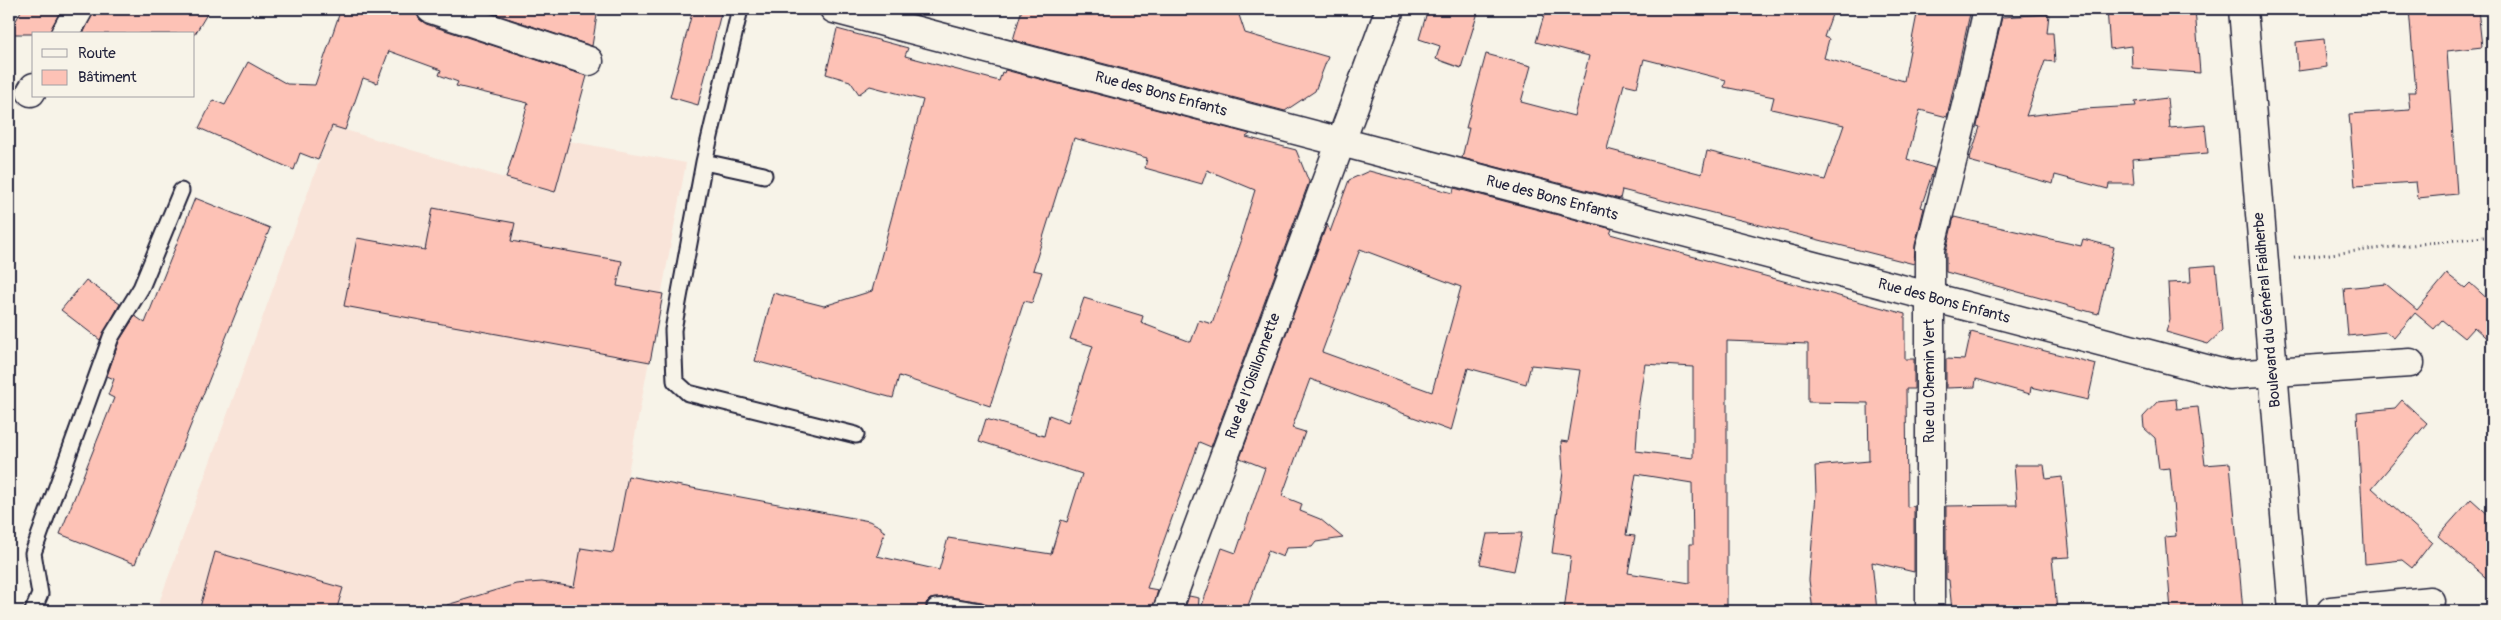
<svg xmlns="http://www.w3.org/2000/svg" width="2501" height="620" viewBox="0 0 2501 620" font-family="Pangolin,sans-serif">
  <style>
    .built { fill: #f9e4d9 }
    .building { fill: #fdc2b6; stroke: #22223b; fill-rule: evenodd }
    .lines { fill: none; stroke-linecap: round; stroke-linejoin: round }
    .lane-casing { stroke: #22223b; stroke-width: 19 }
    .street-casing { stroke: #22223b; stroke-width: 31 }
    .secondary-casing { stroke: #22223b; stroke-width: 31 }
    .path { stroke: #22223b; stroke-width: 3; stroke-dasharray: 1 4; stroke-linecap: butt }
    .lane { stroke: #f7f3e8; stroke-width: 15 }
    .street { stroke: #f7f3e8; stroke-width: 28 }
    .secondary { stroke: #f7f3e8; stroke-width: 28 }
    .labels { text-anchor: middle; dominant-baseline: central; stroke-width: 4.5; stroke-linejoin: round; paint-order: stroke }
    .street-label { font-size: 15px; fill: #22223b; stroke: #f7f3e8 }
  </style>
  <rect width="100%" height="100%" fill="#f7f3e8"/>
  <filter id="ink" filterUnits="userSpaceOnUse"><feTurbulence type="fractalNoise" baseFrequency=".02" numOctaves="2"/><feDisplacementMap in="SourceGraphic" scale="10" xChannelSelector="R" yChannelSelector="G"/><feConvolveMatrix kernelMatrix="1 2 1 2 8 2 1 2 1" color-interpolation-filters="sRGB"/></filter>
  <g filter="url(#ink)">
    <path class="built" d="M 332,126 L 554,193 L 569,141 L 686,163 L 613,553 L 581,548 L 570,611 L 156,611 Z"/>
    <path class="building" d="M 22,9 L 61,9 L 49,34 L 9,34 Z
      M 95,9 L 210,9 L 195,34 L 83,34 Z
      M 341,9 L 416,9 L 419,19 L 426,24 L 587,76 L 555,192 L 506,178 L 528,103 L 456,86 L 458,82 L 439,75 L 441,70 L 389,51 L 377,83 L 363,78 L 345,130 L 332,126 L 318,160 L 300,153 L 294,170 L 199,128 L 213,100 L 225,105 L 248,62 L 287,84 L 315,85 Z
      M 480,9 L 598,9 L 592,46 Z
      M 693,9 L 722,9 L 698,105 L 670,97 Z
      M 1022,9 L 1237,9 L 1245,33 L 1328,57 L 1315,91 L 1285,111 L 1013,40 Z
      M 1428,9 L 1479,9 L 1461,68 L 1436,59 L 1440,46 L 1419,39 Z
      M 1546,9 L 1834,9 L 1824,37 L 1829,39 L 1824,58 L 1904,81 L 1918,9 L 1971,9 L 1947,117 L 1920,110 L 1907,159 L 1934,168 L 1921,207 L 1924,208 L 1915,245 L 1914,264 L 1622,190 L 1620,199 L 1462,158 L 1469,128 L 1466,128 L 1486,54 L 1531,66 L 1521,102 L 1574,116 L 1589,56 L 1536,42 ZM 1644,59 L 1726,80 L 1724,87 L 1774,97 L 1771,109 L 1844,125 L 1825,180 L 1707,151 L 1702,174 L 1607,149 L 1624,84 L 1637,87 Z
      M 2107,9 L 2195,9 L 2200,73 L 2132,68 L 2131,46 L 2110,49 Z
      M 2409,9 L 2478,9 L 2482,47 L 2447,51 L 2457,194 L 2418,198 L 2416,182 L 2355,186 L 2349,114 L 2410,110 L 2408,92 L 2416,92 Z
      M 2049,14 L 2047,33 L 2053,33 L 2055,62 L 2045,61 L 2026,116 L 2085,109 L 2136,106 L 2135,102 L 2167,98 L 2170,128 L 2205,125 L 2208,153 L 2132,159 L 2134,184 L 2109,184 L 2108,189 L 2055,175 L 2053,184 L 1969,161 L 1980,127 L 1977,126 L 2002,17 Z
      M 837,29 L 908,48 L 905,56 L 999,81 L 1002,72 L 1004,73 L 1005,70 L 1250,134 L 1246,137 L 1296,150 L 1309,182 L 1211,447 L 1199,442 L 1147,588 L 1158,590 L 1152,611 L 1053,611 L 1021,606 L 1021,611 L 989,611 L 986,604 L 982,602 L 950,597 L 930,599 L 926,603 L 927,611 L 448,611 L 447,605 L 516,584 L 542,582 L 574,587 L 581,548 L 613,553 L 628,476 L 869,521 L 881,527 L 881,529 L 885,532 L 877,556 L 939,570 L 948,538 L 1051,554 L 1061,520 L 1067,522 L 1082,474 L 979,441 L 986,419 L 1044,436 L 1049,415 L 1068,422 L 1093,346 L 1070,339 L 1084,298 L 1143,316 L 1141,323 L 1191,342 L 1199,320 L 1212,324 L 1242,239 L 1240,239 L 1255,190 L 1207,170 L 1202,184 L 1145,168 L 1147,158 L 1074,138 L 1033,270 L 1042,272 L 1032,303 L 1024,301 L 990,406 L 899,376 L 893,398 L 755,361 L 773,293 L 824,306 L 872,291 L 923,100 L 870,86 L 859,94 L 850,81 L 826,74 Z
      M 2324,39 L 2327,67 L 2298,71 L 2296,42 Z
      M 1369,171 L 1453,193 L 1454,188 L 1612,229 L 1610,234 L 1905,314 L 1905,359 L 1914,359 L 1914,389 L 1906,389 L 1907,507 L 1914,506 L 1914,572 L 1872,562 L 1877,611 L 1813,611 L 1809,580 L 1816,494 L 1815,466 L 1869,461 L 1868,403 L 1808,402 L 1808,344 L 1727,341 L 1727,611 L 1630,611 L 1596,608 L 1595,611 L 1564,611 L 1571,556 L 1552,553 L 1563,472 L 1561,441 L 1568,442 L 1580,370 L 1531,365 L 1526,384 L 1468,368 L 1451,431 L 1310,379 L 1292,428 L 1305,432 L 1282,496 L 1302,504 L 1300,511 L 1320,519 L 1343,538 L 1316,542 L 1312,547 L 1286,548 L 1283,557 L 1268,551 L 1246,611 L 1200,611 L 1222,548 L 1236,553 L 1265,468 L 1240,458 L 1327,224 L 1330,232 L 1349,180 ZM 1360,249 L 1461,287 L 1432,392 L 1322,352 ZM 1645,364 L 1693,367 L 1693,458 L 1636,451 L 1639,402 ZM 1636,474 L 1692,483 L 1693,544 L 1690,544 L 1690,583 L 1628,573 L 1635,536 L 1626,535 Z
      M 195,198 L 270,228 L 135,564 L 60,534 L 114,398 L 108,395 L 114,379 L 107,376 L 119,341 L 135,316 L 145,323 Z
      M 433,208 L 515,223 L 511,241 L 622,261 L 617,286 L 663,294 L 650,362 L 344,306 L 357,238 L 425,250 Z
      M 1954,217 L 2081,246 L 2083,239 L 2114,247 L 2098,314 L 1946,272 L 1946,251 Z
      M 2216,265 L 2222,331 L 2208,344 L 2166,332 L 2170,319 L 2168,283 L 2191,282 L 2190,267 Z
      M 2447,274 L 2465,288 L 2470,283 L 2492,303 L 2492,343 L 2474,327 L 2464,338 L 2442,320 L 2434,329 L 2415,313 L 2394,338 L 2386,332 L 2348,336 L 2344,288 L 2386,284 L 2417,310 Z
      M 86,280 L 120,304 L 100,340 L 61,310 Z
      M 1971,332 L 2096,364 L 2088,400 L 2031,387 L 2030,394 L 1976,379 L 1975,387 L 1946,388 L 1946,359 L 1965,360 Z
      M 2176,399 L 2177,409 L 2198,407 L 2205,465 L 2230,463 L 2243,611 L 2171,611 L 2165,537 L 2176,536 L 2170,468 L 2159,469 L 2155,438 L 2144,428 L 2143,417 L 2158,401 Z
      M 2402,400 L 2427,423 L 2372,488 L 2432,542 L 2412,568 L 2402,560 L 2365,564 L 2357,412 L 2395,408 Z
      M 2014,465 L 2044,465 L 2046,479 L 2062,477 L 2070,557 L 2052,558 L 2057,611 L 1952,611 L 1949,580 L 1946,579 L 1946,506 L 2017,505 Z
      M 2471,499 L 2492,518 L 2492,583 L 2438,536 Z
      M 1522,533 L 1514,571 L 1480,564 L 1487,534 Z
      M 215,552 L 343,588 L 336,611 L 199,611 Z
      M 1189,596 L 1199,598 L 1198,611 L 1184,611 Z"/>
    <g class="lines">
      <defs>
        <path id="lane" d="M 740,9 L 704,162 L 673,330 L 675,381 L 688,393 L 856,435
          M 704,162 L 764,175
          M 935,607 L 950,606 L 980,611
          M 33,611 L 40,594 L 33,553 L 111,337 L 141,288 L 181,191"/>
        <path id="street" d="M 431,9 L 589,61
          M 834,9 L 2229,375 L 2410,363
          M 65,34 L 79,9
          M 31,92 L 34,87
          M 1167,611 L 1390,9
          M 1930,611 L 1930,249 L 1968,98 L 1988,9
          M 2331,611 L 2430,601"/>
        <path id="secondary" d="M 2243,9 L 2293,611"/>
      </defs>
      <use href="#lane" class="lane-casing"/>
      <use href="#street" class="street-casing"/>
      <use href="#secondary" class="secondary-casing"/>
      <path class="path" d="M 2294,258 L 2492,236"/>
      <use href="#lane" class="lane"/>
      <use href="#street" class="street"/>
      <use href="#secondary" class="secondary"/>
    </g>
  </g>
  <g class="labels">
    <g class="street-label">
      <text transform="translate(1161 94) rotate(15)">Rue des Bons Enfants</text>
      <text transform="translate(1552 198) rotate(15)">Rue des Bons Enfants</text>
      <text transform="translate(1944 301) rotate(15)">Rue des Bons Enfants</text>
      <text transform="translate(2267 310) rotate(-95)">Boulevard du Général Faidherbe</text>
      <text transform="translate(1253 376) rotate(-70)">Rue de l’Oisillonnette</text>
      <text transform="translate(1929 381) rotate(-90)">Rue du Chemin Vert</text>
    </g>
  </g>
  <rect width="2501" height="620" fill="none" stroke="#f7f3e8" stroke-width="30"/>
  <rect x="15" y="15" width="2471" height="590" fill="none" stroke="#22223b" stroke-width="2" filter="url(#ink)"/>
  <rect x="32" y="32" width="162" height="65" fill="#f7f3e8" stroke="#a29fa3"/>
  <rect x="42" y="49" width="25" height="8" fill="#f7f3e8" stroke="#a29fa3"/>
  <text x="78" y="58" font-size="15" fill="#22223b">Route</text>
  <rect x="42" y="70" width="25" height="15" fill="#fdc2b6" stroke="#a29fa3"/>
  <text x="78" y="82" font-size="15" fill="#22223b">Bâtiment</text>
</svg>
